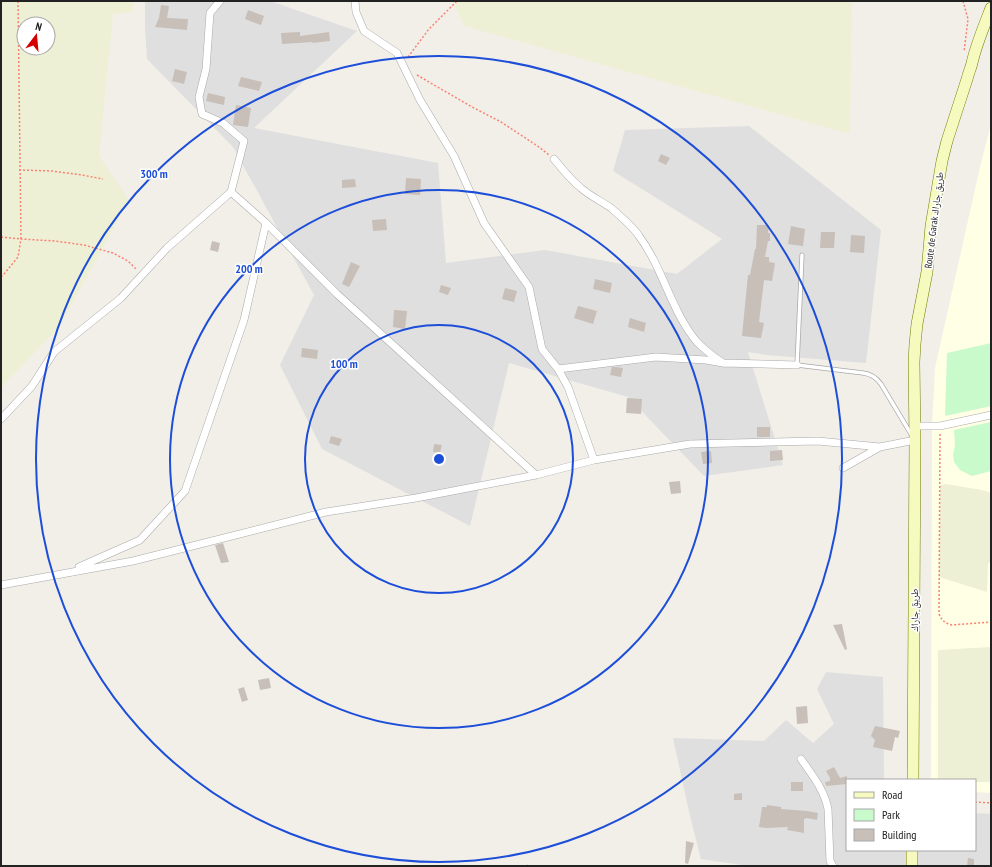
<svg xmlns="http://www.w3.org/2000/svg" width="992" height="867" viewBox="0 0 992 867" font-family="'PT Sans Narrow','Noto Naskh Arabic',sans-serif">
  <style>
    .residential { fill: #e0dfdf }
    .education { fill: #ffffe5 }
    .farmland { fill: #eef0d5; fill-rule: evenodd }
    .park { fill: #c8facc }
    .building { fill: #c7bfb8 }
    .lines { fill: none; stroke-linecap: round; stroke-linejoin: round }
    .lane-casing { stroke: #a9a9a9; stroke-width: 5 }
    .street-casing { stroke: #a9a9a9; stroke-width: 8 }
    .secondary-casing { stroke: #707d05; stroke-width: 12 }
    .path { stroke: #fa8072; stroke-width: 1.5; stroke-dasharray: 2 2; stroke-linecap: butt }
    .lane { stroke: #fff; stroke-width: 3.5 }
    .street { stroke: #fff; stroke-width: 7 }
    .secondary { stroke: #f7fabf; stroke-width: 11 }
    .ring { fill: none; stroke: #1d4ed8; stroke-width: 2 }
    .labels { text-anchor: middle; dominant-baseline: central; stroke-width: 3; stroke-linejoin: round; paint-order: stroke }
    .street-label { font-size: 10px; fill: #222; stroke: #fff }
    .centre { fill: #1d4ed8; stroke: #fff; stroke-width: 2 }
    .ring-label { font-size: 12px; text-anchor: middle; font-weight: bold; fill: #1d4ed8; stroke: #fff; stroke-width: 3; stroke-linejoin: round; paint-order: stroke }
  </style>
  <rect width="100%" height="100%" fill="#f2efe9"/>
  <path class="residential" d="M 145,1 L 274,1 L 273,2 L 357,31 L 254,128 L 438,163 L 446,263 L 545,250 L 677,274 L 722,239 L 613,171 L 625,130 L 749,126 L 881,230 L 866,363 L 767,355 L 748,352 L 783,465 L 704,476 L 628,397 L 509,363 L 470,526 L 322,449 L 280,365 L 314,295 L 233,147 L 147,59 L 145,28 Z
    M 826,672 L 883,677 L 884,780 L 847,780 L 847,850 L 975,850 L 975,813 L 991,814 L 991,866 L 748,866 L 701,859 L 690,816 L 673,738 L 764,741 L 786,720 L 813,743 L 834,724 L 817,689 Z"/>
  <path class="education" d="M 991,124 L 991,793 L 975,792 L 975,780 L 931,780 L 932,426 L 935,368 L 980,167 Z"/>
  <path class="farmland" d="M 1,1 L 133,1 L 133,12 L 113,14 L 99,156 L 129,200 L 60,326 L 1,388 ZM 24,24 L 48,24 L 48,48 L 24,48 Z
    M 453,1 L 852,1 L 850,134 L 464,26 Z
    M 946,484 L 982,490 L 991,493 L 991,562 L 988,563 L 987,592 L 939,577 L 940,485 Z
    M 991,647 L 991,782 L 975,782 L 975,780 L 938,780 L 938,650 Z"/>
  <path class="park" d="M 991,343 L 991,406 L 945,416 L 947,353 Z
    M 991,422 L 991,471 L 972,476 L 960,470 L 954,462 L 953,454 L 955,446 L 954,430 Z"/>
  <path class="building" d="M 161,5 L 169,6 L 167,18 L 188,19 L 187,30 L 155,27 L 159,18 Z
    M 248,10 L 264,16 L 261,25 L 245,19 Z
    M 300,32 L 300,36 L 329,32 L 330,41 L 312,43 L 313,42 L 282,44 L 281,33 Z
    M 175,69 L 187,72 L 184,84 L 172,81 Z
    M 241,77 L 262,82 L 259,91 L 238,86 Z
    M 208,93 L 225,97 L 224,105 L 206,101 Z
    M 236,105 L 251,108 L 248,127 L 233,125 Z
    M 661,154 L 670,158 L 666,165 L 658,161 Z
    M 406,178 L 421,179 L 420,195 L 405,194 Z
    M 355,179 L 356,187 L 342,188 L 342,180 Z
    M 386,219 L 387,230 L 373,231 L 372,220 Z
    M 757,225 L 769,225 L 768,233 L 770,233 L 770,241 L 768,241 L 765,257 L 769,257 L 769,262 L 775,263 L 772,281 L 764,280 L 759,322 L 764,323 L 761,338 L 742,336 L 748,275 L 750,275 L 755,249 L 756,249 Z
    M 791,226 L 805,229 L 803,246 L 788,244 Z
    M 821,232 L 835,232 L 834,248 L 820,248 Z
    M 851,235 L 865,236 L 864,253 L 850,252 Z
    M 212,241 L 220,243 L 218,252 L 210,250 Z
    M 351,262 L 360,266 L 349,287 L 342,284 Z
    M 595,279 L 612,283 L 610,293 L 593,289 Z
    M 441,285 L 451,288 L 448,295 L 439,292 Z
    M 505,288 L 517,291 L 514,302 L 502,299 Z
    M 578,306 L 597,311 L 593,324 L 574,318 Z
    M 394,310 L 407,311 L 405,329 L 393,327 Z
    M 630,318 L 646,323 L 644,332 L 628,327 Z
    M 302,348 L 318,350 L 317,359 L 301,357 Z
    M 612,367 L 616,367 L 623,368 L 621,377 L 610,375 Z
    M 627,398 L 642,399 L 641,414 L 626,413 Z
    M 757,427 L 770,427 L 770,437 L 757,437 Z
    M 331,436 L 342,439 L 339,446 L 329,443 Z
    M 434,444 L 442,445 L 440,453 L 433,452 Z
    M 782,450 L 783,460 L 770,461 L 770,451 Z
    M 711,451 L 712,463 L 703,464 L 701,452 Z
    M 680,481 L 681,493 L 671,494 L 669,482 Z
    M 223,543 L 229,562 L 221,563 L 215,545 Z
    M 842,624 L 847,649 L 845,650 L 833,625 Z
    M 269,678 L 271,688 L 260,690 L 258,680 Z
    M 244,687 L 248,700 L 242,702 L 238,689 Z
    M 807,706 L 808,723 L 797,724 L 796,707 Z
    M 875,726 L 900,731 L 898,738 L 895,737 L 892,751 L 873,747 L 875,740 L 871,736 Z
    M 834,767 L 840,778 L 847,776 L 847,784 L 826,786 L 825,782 L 830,781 L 830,778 L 826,771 Z
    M 791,782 L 803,782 L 803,791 L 791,791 Z
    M 742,793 L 742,800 L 734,800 L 734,794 Z
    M 767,805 L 781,807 L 781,809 L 807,811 L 818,813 L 817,820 L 807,818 L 804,819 L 804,833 L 787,830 L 788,827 L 767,828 L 759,827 L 762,807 L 767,807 Z
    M 686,841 L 694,843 L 688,864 L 685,863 Z
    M 968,858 L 974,859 L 974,866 L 967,866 Z"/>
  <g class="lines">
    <defs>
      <path id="lane" d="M 802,255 L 797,365 L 863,373 C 871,374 876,377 881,384 L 911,434"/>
      <path id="street" d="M 355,1 L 356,12 L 364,31 L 397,53 L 420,100 L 454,156 L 484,223 L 529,287 L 542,349 L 558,369 L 568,387 L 594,460
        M 554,159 C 562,169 571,180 581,188 C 590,196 601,201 611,208 C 618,214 634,228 639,236 C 663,268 671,311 697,342 C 705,350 714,357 723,363
        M 231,192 L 266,223 L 337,294 L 536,475
        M 558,369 L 656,357 L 706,360 L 723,363 L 797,365
        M 1,419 L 32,386 L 54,352 L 121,298 L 167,248 L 231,192 L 244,141 L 223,123 L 202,114 L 199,97 L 206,69 L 210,13 L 220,1
        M 914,426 L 940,426 L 991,415
        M 843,468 L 880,447
        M 79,567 L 140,540 L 185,491 L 244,320 L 266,223
        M 1,585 L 133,561 L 326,512 L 416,498 L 536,475 L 594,460 L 690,444 L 818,441 L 880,447 L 915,440
        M 801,759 C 812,775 824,789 828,809 L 830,861 L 833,866"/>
      <path id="secondary" d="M 913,780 L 915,440 L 914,362 L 915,344 L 917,324 L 927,272 L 931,226 L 942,161 L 947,141 L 968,76 C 969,71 971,68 972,63 C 976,45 984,26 991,8
        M 912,866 L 912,850"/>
    </defs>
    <use href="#lane" class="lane-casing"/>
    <use href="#street" class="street-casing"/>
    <use href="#secondary" class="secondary-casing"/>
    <path class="path" d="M 963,1 L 968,19 L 964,52
      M 408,57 L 429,29 L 457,1
      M 417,75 L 472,107 L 501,122 L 539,147 L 549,155
      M 19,170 L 52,171 L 82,175 L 103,179
      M 1,237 L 21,239 L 18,1
      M 1,277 L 4,274 L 18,257 L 21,239 L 55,241 L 84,245 L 113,253 L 128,261 L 136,269
      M 940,434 L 939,614 C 942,621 945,623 952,625 L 991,622
      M 975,802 L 991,803
      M 527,866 L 528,865"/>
    <use href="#lane" class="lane"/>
    <use href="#street" class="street"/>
    <use href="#secondary" class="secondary"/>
  </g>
  <g class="ring">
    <circle cx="439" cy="459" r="134"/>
    <circle cx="439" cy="459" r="269"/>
    <circle cx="439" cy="459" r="403"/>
  </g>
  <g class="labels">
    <g class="street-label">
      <text transform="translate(934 220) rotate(-83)">Route de Garak طريق جاراك</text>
      <text transform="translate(914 610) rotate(-90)">طريق جاراك</text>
    </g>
  </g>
  <circle cx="439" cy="459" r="6" class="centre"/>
  <g class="ring-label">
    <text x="154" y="178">300 m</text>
    <text x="249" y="273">200 m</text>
    <text x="344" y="368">100 m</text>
  </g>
  <rect width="992" height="867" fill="none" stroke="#222222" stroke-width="4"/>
  <rect x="846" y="779" width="130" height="72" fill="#ffffff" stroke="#a7a7a7"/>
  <rect x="854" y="792" width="20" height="6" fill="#f7fabf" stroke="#a7a7a7"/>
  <text x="882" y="799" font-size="12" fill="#222222">Road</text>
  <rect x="854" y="809" width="20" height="12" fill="#c8facc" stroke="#a7a7a7"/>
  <text x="882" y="819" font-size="12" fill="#222222">Park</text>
  <rect x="854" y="829" width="20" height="12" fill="#c7bfb8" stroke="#a7a7a7"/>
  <text x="882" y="839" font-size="12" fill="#222222">Building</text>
  <g transform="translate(36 36) rotate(16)"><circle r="19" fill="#ffffff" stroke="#a7a7a7"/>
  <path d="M0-3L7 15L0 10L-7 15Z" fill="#d40000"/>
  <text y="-6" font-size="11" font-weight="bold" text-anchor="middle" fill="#222222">N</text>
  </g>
</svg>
